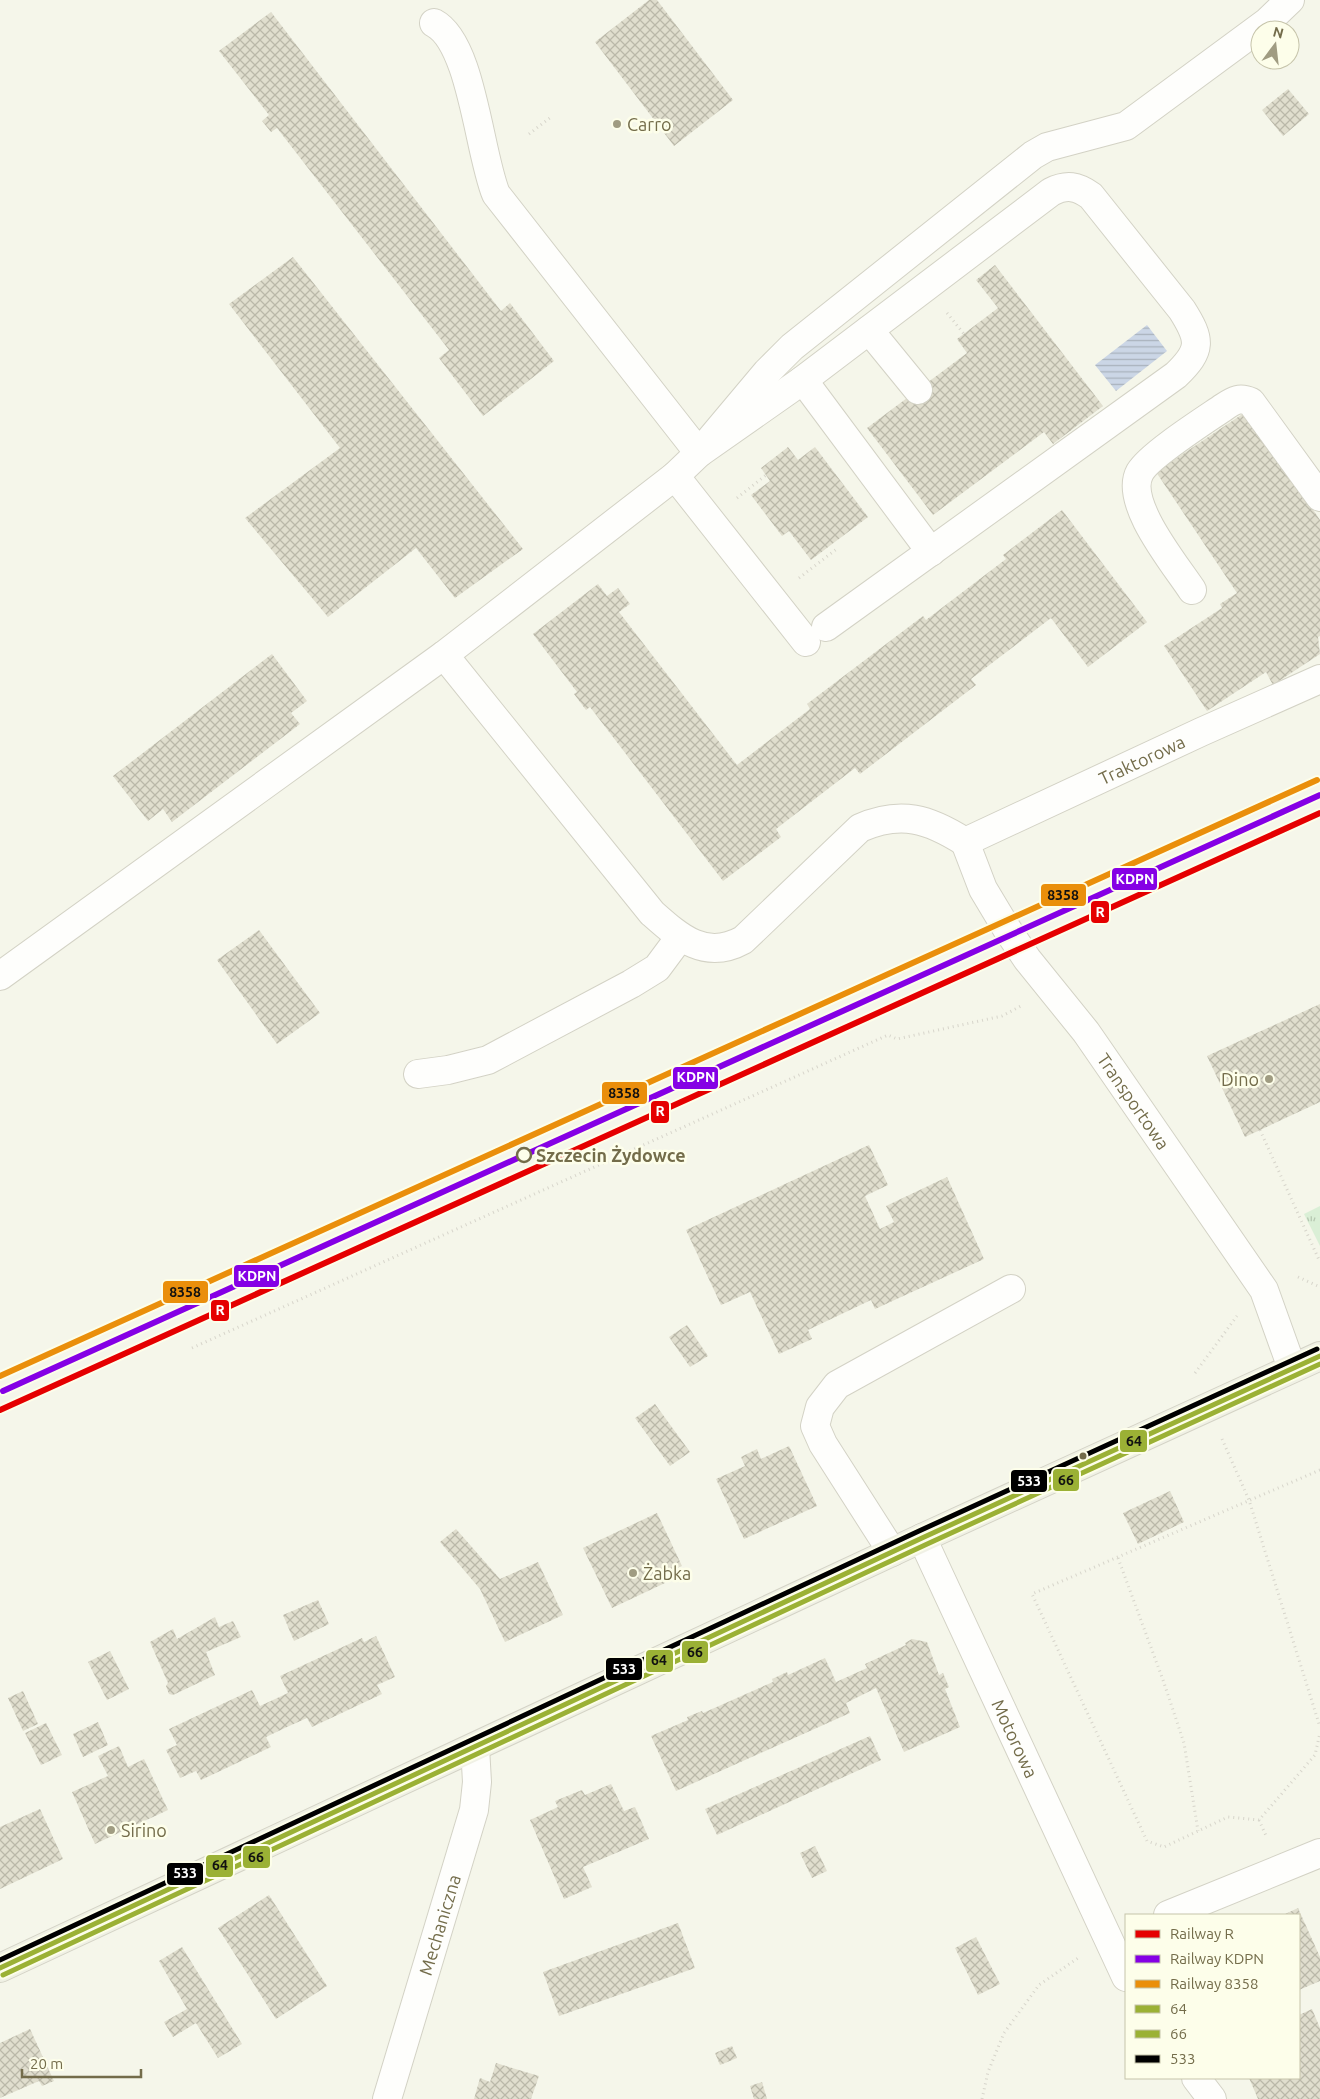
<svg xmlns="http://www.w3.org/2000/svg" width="1320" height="2099" viewBox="0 0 1320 2099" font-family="Ubuntu,sans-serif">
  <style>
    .grass { fill: url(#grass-tufts) }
    .water { fill: url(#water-rules) }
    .building { fill: url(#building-cross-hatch) }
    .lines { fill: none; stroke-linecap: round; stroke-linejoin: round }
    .minor-casing { stroke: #d3d2c5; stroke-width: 30 }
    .major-casing { stroke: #d4d3c6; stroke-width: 30 }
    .path { stroke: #d7d5cb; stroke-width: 3; stroke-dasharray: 1 4; stroke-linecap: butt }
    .minor { stroke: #fefefc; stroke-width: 28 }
    .major { stroke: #f0f1e5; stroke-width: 28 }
    .bus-1-casing { stroke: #fdfeea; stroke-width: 9 }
    .bus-2-casing { stroke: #fdfeea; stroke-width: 9 }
    .bus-3-casing { stroke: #fdfeea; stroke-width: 9 }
    .bus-1 { stroke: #9bb135; stroke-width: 5 }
    .bus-2 { stroke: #9bb135; stroke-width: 5 }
    .bus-3 { stroke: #000; stroke-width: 5 }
    .rail-1-casing { stroke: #fdfeea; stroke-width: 10 }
    .rail-2-casing { stroke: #fdfeea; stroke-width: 10 }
    .rail-3-casing { stroke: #fdfeea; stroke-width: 10 }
    .rail-1 { stroke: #e50000; stroke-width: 6 }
    .rail-2 { stroke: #8500e5; stroke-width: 6 }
    .rail-3 { stroke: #ea8f0b; stroke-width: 6 }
    .poi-dot { fill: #a09c82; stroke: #fdfeea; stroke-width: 2 }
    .stop-dot { fill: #fdfeea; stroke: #736c4a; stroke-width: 2.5 }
    .bus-dot { fill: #736c4a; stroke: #fdfeea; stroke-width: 2 }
    .labels { text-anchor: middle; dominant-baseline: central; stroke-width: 5; stroke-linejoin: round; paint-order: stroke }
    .poi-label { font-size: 18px; fill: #736c4a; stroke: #fdfeea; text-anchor: start }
    .street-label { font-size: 18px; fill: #736c4a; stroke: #fdfeea }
    .stop-label { font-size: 18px; font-weight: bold; fill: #736c4a; stroke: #fdfeea; text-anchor: start }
    .line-badge { stroke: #fdfeea; stroke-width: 2 }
    .badge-label { font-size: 14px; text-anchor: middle; font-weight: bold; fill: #fff }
    .pale-badge-label { font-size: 14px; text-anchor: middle; font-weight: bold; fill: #111 }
  </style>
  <defs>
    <pattern id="grass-tufts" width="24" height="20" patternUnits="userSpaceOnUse" patternTransform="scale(1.25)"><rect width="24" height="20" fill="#daefd6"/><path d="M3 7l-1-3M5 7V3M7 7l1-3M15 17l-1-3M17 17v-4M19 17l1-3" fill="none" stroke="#b5c6b0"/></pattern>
    <pattern id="water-rules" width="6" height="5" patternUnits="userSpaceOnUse" patternTransform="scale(1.25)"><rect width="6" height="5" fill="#cbd6e6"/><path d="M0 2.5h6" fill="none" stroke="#a9b2bc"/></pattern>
    <pattern id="building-cross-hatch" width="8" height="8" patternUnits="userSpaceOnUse" patternTransform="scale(1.25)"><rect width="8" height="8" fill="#e0dece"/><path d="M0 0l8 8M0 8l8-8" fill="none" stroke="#bab8a9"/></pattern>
  </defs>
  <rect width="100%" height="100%" fill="#f5f6ea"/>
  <path class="grass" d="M 1320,1206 L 1320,1246 L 1304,1214 Z"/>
  <path class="water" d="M 1147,325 L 1167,351 L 1116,391 L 1095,365 Z"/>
  <path class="building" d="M 649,0 L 657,0 L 733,100 L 674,146 L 595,42 Z
    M 271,12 L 501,311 L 510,303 L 554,361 L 483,416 L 439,358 L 449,350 L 277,128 L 271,132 L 262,121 L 269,115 L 219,51 Z
    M 1288,89 L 1309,114 L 1283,136 L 1262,110 Z
    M 293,257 L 523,549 L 455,598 L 416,548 L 328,617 L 245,518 L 340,448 L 229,304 Z
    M 995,265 L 1103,406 L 1053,444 L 1044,432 L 933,515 L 867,428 L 967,353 L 957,339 L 998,308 L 976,280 Z
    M 1247,411 L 1320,520 L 1320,636 L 1318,637 L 1320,654 L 1273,685 L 1266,672 L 1207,711 L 1164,646 L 1222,608 L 1220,604 L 1237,593 L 1156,472 Z
    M 788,447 L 798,460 L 815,447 L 868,517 L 811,560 L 789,531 L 782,536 L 751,495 L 770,481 L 761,468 Z
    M 1062,510 L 1147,622 L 1088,667 L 1051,618 L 971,679 L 976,685 L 860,774 L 855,768 L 776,829 L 781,837 L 723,881 L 590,707 L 586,710 L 574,694 L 577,692 L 533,634 L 598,584 L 607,596 L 618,588 L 630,604 L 619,612 L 737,765 L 810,709 L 807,704 L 923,616 L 926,620 L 1006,559 L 1003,555 Z
    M 272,654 L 307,701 L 291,713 L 300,724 L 172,822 L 163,809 L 148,821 L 113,776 Z
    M 259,930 L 320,1013 L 277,1044 L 217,960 Z
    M 1320,1004 L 1320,1102 L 1245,1137 L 1207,1056 Z
    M 869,1145 L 888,1185 L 865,1196 L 880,1229 L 894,1222 L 886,1206 L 947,1177 L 984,1259 L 875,1309 L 871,1300 L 808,1330 L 812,1339 L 779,1354 L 750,1292 L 721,1305 L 686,1230 Z
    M 687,1325 L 708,1356 L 690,1367 L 669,1337 Z
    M 655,1404 L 690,1452 L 670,1466 L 635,1418 Z
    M 789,1446 L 817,1506 L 744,1539 L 716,1479 L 745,1466 L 741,1457 L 757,1449 L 761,1459 Z
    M 1170,1491 L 1184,1522 L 1138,1544 L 1123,1513 Z
    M 657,1513 L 682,1566 L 661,1576 L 665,1583 L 612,1608 L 583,1548 Z
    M 456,1529 L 500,1579 L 538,1562 L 563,1615 L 505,1642 L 480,1589 L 440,1542 Z
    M 318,1600 L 329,1624 L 294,1641 L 283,1615 Z
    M 215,1617 L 219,1627 L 233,1621 L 241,1637 L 206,1652 L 215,1675 L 173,1695 L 169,1694 L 166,1686 L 168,1683 L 150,1642 L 173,1629 L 177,1639 Z
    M 376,1636 L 395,1677 L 377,1685 L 382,1694 L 312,1727 L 307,1718 L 287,1727 L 266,1737 L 271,1747 L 201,1780 L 196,1771 L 180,1778 L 166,1750 L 177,1745 L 169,1729 L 252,1690 L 260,1706 L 288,1693 L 280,1676 L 362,1638 L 364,1642 Z
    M 912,1639 L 927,1642 L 939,1675 L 943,1673 L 949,1687 L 945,1689 L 960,1727 L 904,1752 L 876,1688 L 846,1703 L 850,1713 L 676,1791 L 651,1736 L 688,1720 L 687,1717 L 702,1711 L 703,1713 L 773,1682 L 772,1679 L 787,1672 L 788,1675 L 825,1658 L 836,1682 L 867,1668 L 865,1664 L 906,1645 L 905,1643 Z
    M 110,1651 L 129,1689 L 107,1700 L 88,1662 Z
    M 23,1691 L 38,1724 L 23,1731 L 8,1698 Z
    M 98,1722 L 108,1745 L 83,1757 L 73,1734 Z
    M 46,1723 L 62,1755 L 41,1765 L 25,1733 Z
    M 870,1736 L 881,1760 L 717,1835 L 705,1809 Z
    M 119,1746 L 128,1767 L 144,1759 L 168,1810 L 95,1844 L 72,1792 L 108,1776 L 98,1756 Z
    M 611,1784 L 624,1811 L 635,1807 L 649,1839 L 583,1867 L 592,1887 L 564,1899 L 530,1820 L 558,1807 L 555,1801 L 582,1790 L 585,1795 Z
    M 40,1809 L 63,1859 L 0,1889 L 0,1827 Z
    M 815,1846 L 827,1871 L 812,1878 L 800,1853 Z
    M 269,1895 L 327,1986 L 276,2019 L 218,1928 Z
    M 1298,1908 L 1320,1957 L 1320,1981 L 1299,1990 L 1299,1915 L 1283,1915 Z
    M 678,1923 L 695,1968 L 559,2016 L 543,1972 Z
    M 976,1937 L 1000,1984 L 978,1995 L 955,1948 Z
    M 182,1947 L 242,2044 L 218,2058 L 196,2023 L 173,2037 L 164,2022 L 187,2009 L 159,1961 Z
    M 1312,2009 L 1320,2028 L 1320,2099 L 1258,2099 L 1249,2078 L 1299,2078 L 1299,2015 Z
    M 30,2029 L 54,2081 L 42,2086 L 39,2081 L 0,2098 L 0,2043 Z
    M 732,2046 L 737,2058 L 720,2065 L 715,2053 Z
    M 496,2063 L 539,2076 L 531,2099 L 474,2099 L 480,2078 L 490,2082 Z
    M 762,2082 L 767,2099 L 754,2099 L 750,2086 Z"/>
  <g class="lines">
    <defs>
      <g id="minor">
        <path d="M 434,23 C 472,43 479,153 496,194 L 699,453 L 767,372 L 792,347 L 1033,155 L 1047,147 L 1126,126 L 1267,22 L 1290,0"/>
        <path d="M 869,330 L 918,390"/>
        <path d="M 803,380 L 931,552"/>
        <path d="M 675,476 L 806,642"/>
        <path d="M 1192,590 C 1175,564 1123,502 1140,472 C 1150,455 1205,420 1224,407 C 1234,400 1240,397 1251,402 L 1320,497"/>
        <path d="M 826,627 L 1176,375 C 1202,350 1201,340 1182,310 L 1091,196 C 1077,186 1067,184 1051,192 L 803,380 L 699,453 L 675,476 L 444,655 L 652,913 C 679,937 705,961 743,940 L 860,828 C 901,810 929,819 965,842"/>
        <path id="s1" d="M 965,842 L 983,889 L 1007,929 L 1027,959 L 1086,1032 L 1264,1290 L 1292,1368"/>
        <path id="s2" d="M 965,842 L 1201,732 L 1320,679"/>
        <path d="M 0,976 L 444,655"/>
        <path d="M 418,1074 L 448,1070 L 488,1060 L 631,984 L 657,968 L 680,937"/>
        <path id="s3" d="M 922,1538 L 1126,1977"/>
        <path d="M 892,1552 L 823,1444 L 815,1426 L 820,1407 L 837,1385 L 1011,1289"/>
        <path d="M 1168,1915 L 1320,1853"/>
        <path d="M 1196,2078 L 1212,2099"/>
        <path id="s4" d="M 387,2099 L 474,1810 L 477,1782 L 475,1747"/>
      </g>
      <path id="major" d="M 0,1968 L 922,1538 L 1320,1356"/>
    </defs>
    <use href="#minor" class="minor-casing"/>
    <use href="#major" class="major-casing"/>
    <path class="path" d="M 529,134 L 551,117
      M 947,313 L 964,334
      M 737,498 L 766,475
      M 799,578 L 838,548
      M 1260,1130 L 1320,1262
      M 1298,1277 L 1320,1287
      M 192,1348 L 888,1035 L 897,1039 L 1002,1016 L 1021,1006
      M 1195,1373 L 1237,1316
      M 1222,1439 L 1249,1500 L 1320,1727
      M 1320,1470 L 1032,1594 L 1147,1841 L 1164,1847 L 1228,1817 L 1259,1820 L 1315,1755 L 1320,1733
      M 1118,1558 L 1163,1680 L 1184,1743 L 1198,1831
      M 1259,1820 L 1267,1838
      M 982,2099 L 988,2072 L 1004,2033 L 1039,1985 L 1078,1958"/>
    <use href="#minor" class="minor"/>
    <use href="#major" class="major"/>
    <defs>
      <path id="bus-1" d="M 0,1968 L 922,1538 L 1320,1356"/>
      <path id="bus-2" d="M 3,1975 L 925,1545 L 1320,1364"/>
      <path id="bus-3" d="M 0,1960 L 919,1531 L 1317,1349"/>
    </defs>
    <use href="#bus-1" class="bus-1-casing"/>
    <use href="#bus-2" class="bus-2-casing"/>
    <use href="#bus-3" class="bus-3-casing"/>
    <use href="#bus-1" class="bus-1"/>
    <use href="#bus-2" class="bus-2"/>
    <use href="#bus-3" class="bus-3"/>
    <defs>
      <path id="rail-1" d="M 0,1410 L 1320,813"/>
      <path id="rail-2" d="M 3,1391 L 1320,795"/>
      <path id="rail-3" d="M 0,1376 L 1317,780"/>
    </defs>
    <use href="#rail-1" class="rail-1-casing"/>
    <use href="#rail-2" class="rail-2-casing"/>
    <use href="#rail-3" class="rail-3-casing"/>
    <use href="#rail-1" class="rail-1"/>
    <use href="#rail-2" class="rail-2"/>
    <use href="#rail-3" class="rail-3"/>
  </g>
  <g class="poi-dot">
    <circle cx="617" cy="124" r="5"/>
    <circle cx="1269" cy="1079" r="5"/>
    <circle cx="633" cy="1573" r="5"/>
    <circle cx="111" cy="1830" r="5"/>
  </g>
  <circle class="stop-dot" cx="524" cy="1155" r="7"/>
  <circle class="bus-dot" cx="1083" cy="1456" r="4.5"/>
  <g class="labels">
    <g class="poi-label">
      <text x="627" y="124">Carro</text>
      <text x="1259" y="1079" text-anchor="end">Dino</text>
      <text x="643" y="1573">Żabka</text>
      <text x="121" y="1830">Sirino</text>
    </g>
    <g class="street-label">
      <text stroke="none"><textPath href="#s2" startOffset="195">Traktorowa</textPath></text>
      <text stroke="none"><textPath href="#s1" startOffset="311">Transportowa</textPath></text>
      <text stroke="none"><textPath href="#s3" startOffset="221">Motorowa</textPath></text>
      <text stroke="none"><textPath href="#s4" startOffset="182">Mechaniczna</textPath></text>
    </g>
    <g class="stop-label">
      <text x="536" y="1155">Szczecin Żydowce</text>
    </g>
  </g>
  <g class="line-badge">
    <rect x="1111" y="867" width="47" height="24" rx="5" fill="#8500e5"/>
    <rect x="1040" y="883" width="47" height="24" rx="5" fill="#ea8f0b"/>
    <rect x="1090" y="900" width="20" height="24" rx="5" fill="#e50000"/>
    <rect x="672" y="1066" width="47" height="24" rx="5" fill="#8500e5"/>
    <rect x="601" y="1081" width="47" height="24" rx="5" fill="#ea8f0b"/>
    <rect x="650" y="1100" width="20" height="24" rx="5" fill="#e50000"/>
    <rect x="233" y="1264" width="47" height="24" rx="5" fill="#8500e5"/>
    <rect x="162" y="1280" width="47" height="24" rx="5" fill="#ea8f0b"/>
    <rect x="210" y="1299" width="20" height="23" rx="5" fill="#e50000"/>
    <rect x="1119" y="1429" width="29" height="24" rx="5" fill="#9bb135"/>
    <rect x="1052" y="1468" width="28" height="24" rx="5" fill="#9bb135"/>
    <rect x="1010" y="1469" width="38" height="24" rx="5" fill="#000"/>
    <rect x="681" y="1640" width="28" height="24" rx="5" fill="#9bb135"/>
    <rect x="645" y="1649" width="29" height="24" rx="5" fill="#9bb135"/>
    <rect x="605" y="1657" width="38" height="24" rx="5" fill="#000"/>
    <rect x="242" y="1845" width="29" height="24" rx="5" fill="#9bb135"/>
    <rect x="205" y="1854" width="29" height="24" rx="5" fill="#9bb135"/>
    <rect x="166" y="1862" width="38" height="24" rx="5" fill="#000"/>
  </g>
  <g class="badge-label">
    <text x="1135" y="884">KDPN</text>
    <text x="1100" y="917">R</text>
    <text x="696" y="1082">KDPN</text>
    <text x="660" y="1116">R</text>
    <text x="257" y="1281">KDPN</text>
    <text x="220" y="1315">R</text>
    <text x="1029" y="1486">533</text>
    <text x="624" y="1674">533</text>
    <text x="185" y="1878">533</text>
  </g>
  <g class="pale-badge-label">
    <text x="1063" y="900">8358</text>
    <text x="624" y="1098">8358</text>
    <text x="185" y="1297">8358</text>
    <text x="1134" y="1446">64</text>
    <text x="1066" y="1485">66</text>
    <text x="695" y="1657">66</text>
    <text x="659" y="1665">64</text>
    <text x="256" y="1862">66</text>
    <text x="220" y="1870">64</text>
  </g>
  <rect x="1125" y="1914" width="175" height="165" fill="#fdfeea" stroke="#c6c4aa"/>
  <rect x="1135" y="1930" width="25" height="8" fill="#e50000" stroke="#c6c4aa"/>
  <text x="1170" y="1939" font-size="15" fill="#736c4a">Railway R</text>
  <rect x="1135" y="1955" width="25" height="8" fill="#8500e5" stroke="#c6c4aa"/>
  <text x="1170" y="1964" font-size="15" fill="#736c4a">Railway KDPN</text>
  <rect x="1135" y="1980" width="25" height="8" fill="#ea8f0b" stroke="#c6c4aa"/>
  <text x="1170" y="1989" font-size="15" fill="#736c4a">Railway 8358</text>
  <rect x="1135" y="2005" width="25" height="8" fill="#9bb135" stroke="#c6c4aa"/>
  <text x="1170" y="2014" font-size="15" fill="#736c4a">64</text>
  <rect x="1135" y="2030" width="25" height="8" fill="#9bb135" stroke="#c6c4aa"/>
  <text x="1170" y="2039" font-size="15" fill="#736c4a">66</text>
  <rect x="1135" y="2055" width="25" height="8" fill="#000000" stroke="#c6c4aa"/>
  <text x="1170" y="2064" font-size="15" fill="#736c4a">533</text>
  <g transform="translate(1275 45) rotate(15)"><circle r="24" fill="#fdfeea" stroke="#c6c4aa"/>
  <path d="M0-4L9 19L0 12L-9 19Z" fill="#a09c82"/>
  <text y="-8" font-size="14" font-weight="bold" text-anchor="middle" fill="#736c4a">N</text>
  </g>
  <path d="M22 2069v8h119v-8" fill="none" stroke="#736c4a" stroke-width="2.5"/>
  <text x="30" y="2069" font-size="15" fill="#736c4a" stroke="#fdfeea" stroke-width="4" paint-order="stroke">20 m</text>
</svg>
